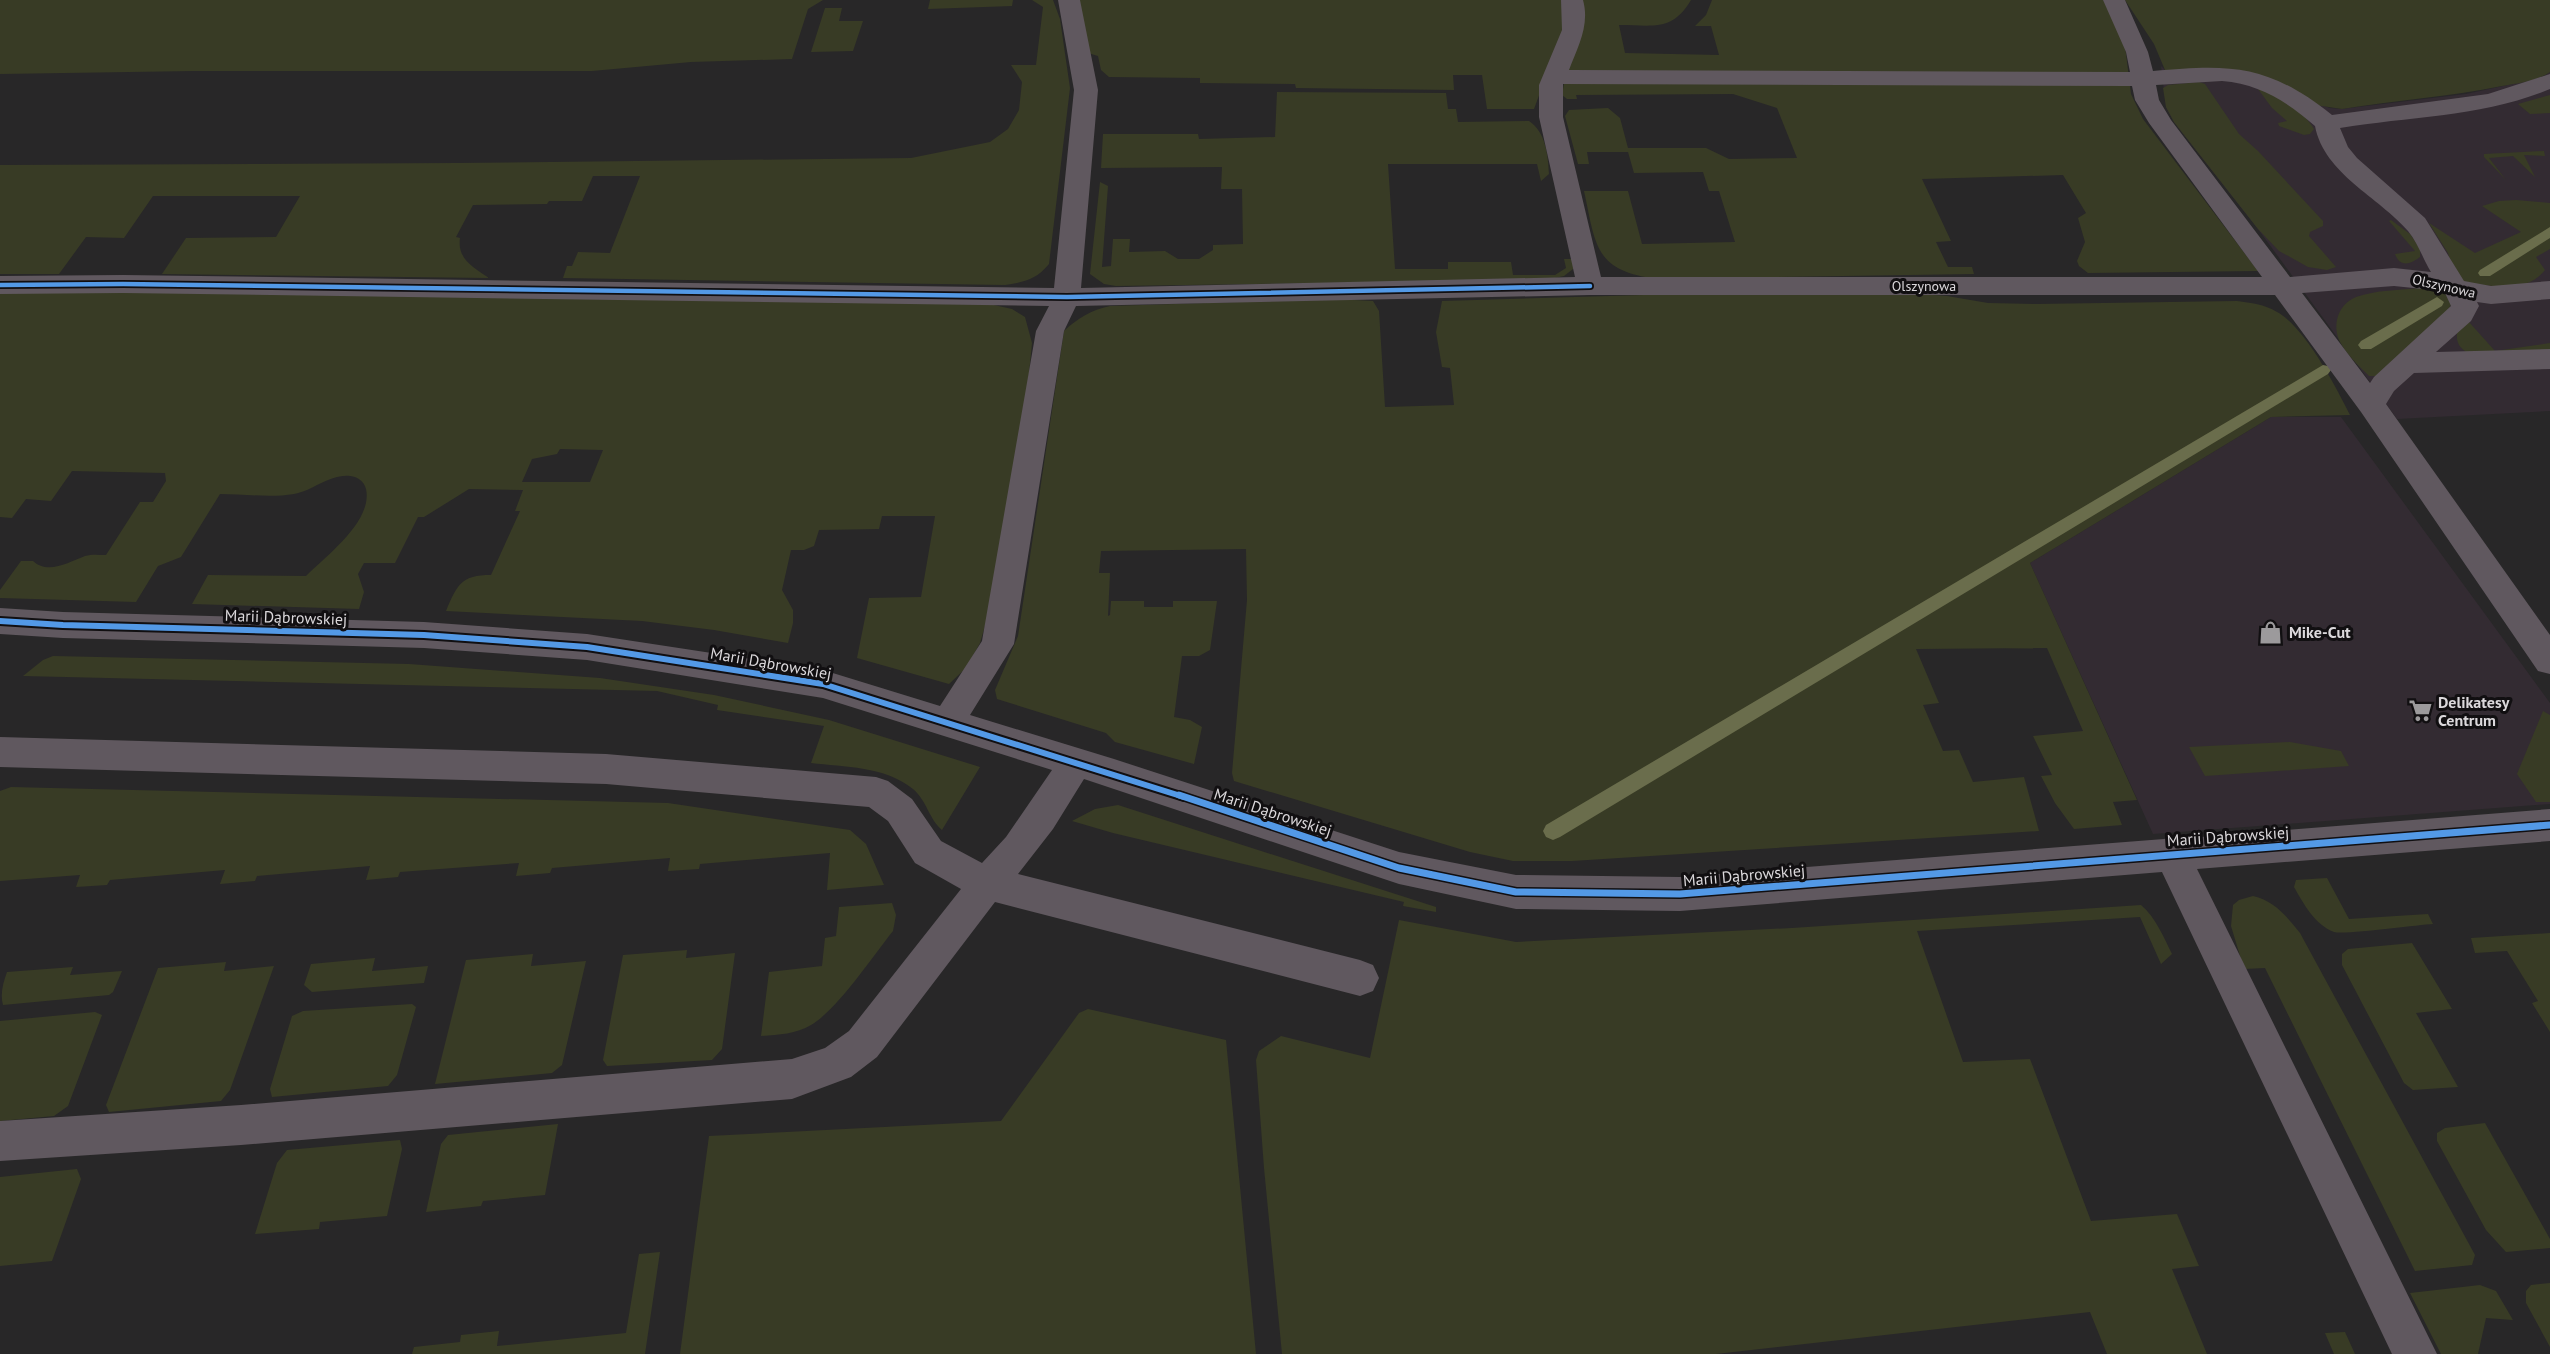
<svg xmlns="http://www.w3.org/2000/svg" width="2550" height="1354" viewBox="0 0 2550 1354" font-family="'PT Sans',sans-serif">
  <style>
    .built { fill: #332b32 }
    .green { fill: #383b25; fill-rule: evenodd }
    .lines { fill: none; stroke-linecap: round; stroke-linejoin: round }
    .stream { fill: #6a6d4c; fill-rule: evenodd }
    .minor { fill: #60585f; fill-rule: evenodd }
    .cycleway-far2-casing { stroke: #110f11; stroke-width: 8 }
    .cycleway-far1-casing { stroke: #110f11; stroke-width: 10 }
    .cycleway-casing { stroke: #110f11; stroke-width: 10 }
    .cycleway-far2 { stroke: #5399e6; stroke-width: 4.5 }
    .cycleway-far1 { stroke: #5399e6; stroke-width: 6 }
    .cycleway { stroke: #5399e6; stroke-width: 7 }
    .labels { text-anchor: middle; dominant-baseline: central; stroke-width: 6; stroke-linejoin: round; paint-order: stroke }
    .far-street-label { font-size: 14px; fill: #dbd8db; stroke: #110f11 }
    .street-label { font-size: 16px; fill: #dbd8db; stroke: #110f11 }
    .poi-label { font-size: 16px; font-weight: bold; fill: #dbd8db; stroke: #110f11; text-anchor: start }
  </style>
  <rect width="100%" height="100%" fill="#282728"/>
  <path class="built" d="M 2161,66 L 2165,70 L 2227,70 L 2330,108 L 2341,109 L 2466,94 L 2517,83 L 2544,76 L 2550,72 L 2550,411 L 2397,419 L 2258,229 L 2174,122 L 2166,107 Z
    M 2271,417 L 2341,417 L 2550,703 L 2550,804 L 2153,834 L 2030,563 Z"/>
  <path class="green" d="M 0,0 L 823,0 L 808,9 L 792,59 L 691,62 L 592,71 L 194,71 L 0,74 Z
    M 930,0 L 1013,0 L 1012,6 L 928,9 Z
    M 1032,0 L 1053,0 L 1060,19 L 1070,88 L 1049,264 C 1036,280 1024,282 1005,285 L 563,278 L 567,266 L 572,266 L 578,252 L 610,253 L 640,176 L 593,176 L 582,201 L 549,201 L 547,204 L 473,205 L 456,237 L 460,238 C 457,259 473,267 489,278 L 162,274 L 186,238 L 276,237 L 300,196 L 153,196 L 124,238 L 86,237 L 59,274 L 0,274 L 0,165 L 457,163 L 911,158 L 990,142 L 1008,129 L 1019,110 L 1022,82 L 1011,65 L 1036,65 L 1043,7 Z
    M 1079,0 L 1561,0 L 1565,25 L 1534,109 L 1487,109 L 1482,75 L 1453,75 L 1454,90 L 1296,88 L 1295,84 L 1200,83 L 1200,78 L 1109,77 L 1101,70 L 1098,56 L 1088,53 Z
    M 1579,0 L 1691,0 C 1672,32 1653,25 1619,25 L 1625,53 L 1719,55 L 1711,26 L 1695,26 L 1706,15 L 1712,0 L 2106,0 L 2125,46 L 2131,94 L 2143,119 L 2258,271 L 2088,273 L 2079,266 L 2077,261 L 2085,242 L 2078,218 L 2086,213 L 2063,175 L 1922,179 L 1951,241 L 1936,242 L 1948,267 L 1972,267 L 1974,274 L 1658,279 C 1594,271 1596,246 1584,191 L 1628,191 L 1642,244 L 1735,242 L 1719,191 L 1709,191 L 1703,172 L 1634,173 L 1628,152 L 1587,152 L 1589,164 L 1578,164 L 1565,116 L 1569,110 L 1608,108 L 1620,118 L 1628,148 L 1706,148 L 1729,159 L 1797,158 L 1777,108 L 1733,94 L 1576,95 L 1577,99 L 1567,99 L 1562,95 Z
    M 2125,0 L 2550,0 L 2550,72 C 2537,81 2518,83 2502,86 C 2449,97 2395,100 2342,109 L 2315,105 L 2268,78 L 2172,73 L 2165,70 L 2154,44 Z
    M 825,8 L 842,8 L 839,21 L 863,21 L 853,51 L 811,52 Z
    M 2199,82 L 2205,84 L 2239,134 L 2258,151 L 2323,221 L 2323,226 L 2310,232 L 2309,236 L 2336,267 L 2327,270 L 2308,267 L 2279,251 L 2258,229 L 2174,122 L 2166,107 L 2163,88 L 2168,85 Z
    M 2255,85 C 2277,95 2301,108 2314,129 L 2310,134 L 2304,135 L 2279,126 L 2278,123 L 2287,121 L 2272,108 Z
    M 1277,92 L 1446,93 L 1448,109 L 1456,109 L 1458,122 L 1529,121 C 1546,132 1548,156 1549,174 L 1541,181 L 1537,164 L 1388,164 L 1395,269 L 1448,269 L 1448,262 L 1511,262 L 1513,275 L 1555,275 L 1566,268 L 1564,259 L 1574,259 L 1573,269 L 1564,276 L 1546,280 L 1116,286 L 1104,284 L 1090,274 L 1100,182 L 1108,186 L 1102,267 L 1111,266 L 1113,239 L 1130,239 L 1129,252 L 1165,251 L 1178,259 L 1199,259 L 1213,250 L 1213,245 L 1243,244 L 1242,189 L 1221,189 L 1222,167 L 1101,168 L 1103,134 L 1198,134 L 1199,139 L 1275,137 Z
    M 2550,95 L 2550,113 L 2530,114 L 2518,104 Z
    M 2544,151 L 2545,156 L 2524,155 L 2535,177 L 2513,156 L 2489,158 L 2506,180 L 2484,157 L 2484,154 Z
    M 2516,200 L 2550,203 L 2550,249 L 2536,257 L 2545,270 C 2525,295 2489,286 2462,281 L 2452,267 L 2448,253 L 2429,223 L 2475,253 L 2521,232 L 2482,206 L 2499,201 Z
    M 2391,220 L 2410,234 L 2420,248 L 2420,257 C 2411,264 2400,268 2395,254 L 2415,251 L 2389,221 Z
    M 2421,288 L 2444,292 L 2452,303 L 2446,313 L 2376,376 L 2369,376 C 2359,366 2345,353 2339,340 C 2332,323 2339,304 2356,297 C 2376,290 2400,290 2421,288 Z
    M 0,290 L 985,303 L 1012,309 L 1025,317 L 1032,343 L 1024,425 L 991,605 L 980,643 L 966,668 L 949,684 L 857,658 L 869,598 L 921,597 L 935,516 L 882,516 L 879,529 L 819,530 L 814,546 L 804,550 L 791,550 L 782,590 L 793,610 L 793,623 L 788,643 L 714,630 L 642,621 L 446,611 C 457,585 461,575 491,575 L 520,511 L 515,511 L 523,490 L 469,489 L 424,517 L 418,517 L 395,563 L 364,563 L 358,574 L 364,592 L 359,609 L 192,604 L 208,575 L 306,576 C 327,555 373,521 366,489 C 364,481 358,477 350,476 C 329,474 313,491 294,494 C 271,498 243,494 220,494 L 181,557 L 158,566 L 136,602 L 0,598 L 0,590 L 21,561 L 33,561 C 48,575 69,562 85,556 C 92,554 99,555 106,555 L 140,502 L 153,502 L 166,481 L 165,473 L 72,471 L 51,501 L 26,499 L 12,518 L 0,517 ZM 560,449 L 603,450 L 590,482 L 522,482 L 532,459 L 557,454 Z
    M 1892,292 L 1947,296 L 1988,303 L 2037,304 L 2237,301 C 2251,303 2264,304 2277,312 C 2305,327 2336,387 2350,415 L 2271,417 L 2030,563 L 2137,800 L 2113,802 L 2122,825 L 2074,829 L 2055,803 L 2041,776 L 2052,775 L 2033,736 L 2083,731 L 2047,648 L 1916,649 L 1939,703 L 1923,705 L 1943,751 L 1959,750 L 1973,782 L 2024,777 L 2039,831 L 1572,861 L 1513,861 L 1470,852 L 1234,781 L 1232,773 L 1247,600 L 1246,549 L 1101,551 L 1099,573 L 1110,573 L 1108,616 L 1110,615 L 1111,601 L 1144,601 L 1144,607 L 1173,607 L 1173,601 L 1217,601 L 1210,650 L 1199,656 L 1182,656 L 1174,717 L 1190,720 L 1202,727 L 1194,764 L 1115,742 L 1106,733 L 997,699 L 995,690 L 1018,636 L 1064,331 C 1078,318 1091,310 1110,306 L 1334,299 L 1373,301 L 1379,311 L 1385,407 L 1454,405 L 1450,368 L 1442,367 L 1436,332 L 1442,301 L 1677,294 Z
    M 2469,322 L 2495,351 L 2550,343 L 2550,353 L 2471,355 C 2461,349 2456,345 2457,333 Z
    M 53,656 L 409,664 L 600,678 L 714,695 L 829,720 L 980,767 L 942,830 C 929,819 927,801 913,789 C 885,766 844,767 811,763 L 824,726 L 717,710 L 718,705 L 657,691 L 23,676 L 43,660 Z
    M 2543,711 L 2550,715 L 2550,802 L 2536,802 L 2517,774 Z
    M 2290,742 L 2341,751 L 2349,766 L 2205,776 L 2189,747 Z
    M 11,787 L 668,803 L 850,830 L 866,844 L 884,885 L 827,890 L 830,853 L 700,864 L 699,869 L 668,871 L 670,858 L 552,868 L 550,873 L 516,876 L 519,863 L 400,872 L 398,877 L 366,880 L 370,866 L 257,876 L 255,881 L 220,884 L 225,870 L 110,880 L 107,885 L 76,887 L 80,875 L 0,881 L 0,791 Z
    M 1118,805 L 1436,907 L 1436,912 L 1403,906 L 1404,902 L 1113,833 L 1072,821 L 1095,809 Z
    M 2327,878 L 2349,919 L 2428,914 L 2433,924 C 2417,925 2345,935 2334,932 C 2315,925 2303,903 2294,887 L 2296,880 Z
    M 2253,896 C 2275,901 2287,917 2300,933 L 2475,1255 L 2472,1265 L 2415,1271 L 2265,968 L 2244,969 L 2231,926 L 2233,905 L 2239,900 Z
    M 892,903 L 896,915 L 893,931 C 873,956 837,1010 811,1025 C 796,1034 778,1035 761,1036 L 769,972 L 822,966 L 825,938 L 836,936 L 839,907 Z
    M 2141,905 C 2156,918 2163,936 2172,954 L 2161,964 L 2140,917 L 1917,931 L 1963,1062 L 2030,1059 L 2091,1221 L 2177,1214 L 2199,1266 L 2172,1269 L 2207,1354 L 2107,1354 L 2090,1312 L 1716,1354 L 1282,1354 L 1264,1168 L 1256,1060 L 1259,1051 L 1281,1036 L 1370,1058 L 1399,920 L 1516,942 L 1792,928 Z
    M 2550,933 L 2550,1032 L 2532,1003 L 2538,1001 L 2507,951 L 2475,953 L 2471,938 Z
    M 2412,943 L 2452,1009 L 2416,1013 L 2458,1087 L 2413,1090 L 2404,1083 L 2342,965 L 2342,954 L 2348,949 Z
    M 687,950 L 686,958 L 735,953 L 722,1049 L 712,1060 L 607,1066 L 603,1060 L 623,955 Z
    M 533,954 L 531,966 L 586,961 L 562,1065 L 552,1073 L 435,1084 L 466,960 Z
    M 375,958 L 372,971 L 428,966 L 424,983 L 312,992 L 304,985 L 311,964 Z
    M 226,962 L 224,971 L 274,966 L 230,1090 L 221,1101 L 109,1112 L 106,1105 L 158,968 Z
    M 73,967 L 70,975 L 122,971 L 113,992 L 109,995 L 3,1005 C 0,994 3,983 7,972 Z
    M 412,1004 L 416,1007 L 397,1075 L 388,1086 L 272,1097 L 270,1089 L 292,1016 L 303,1011 Z
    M 1088,1009 L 1226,1040 L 1256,1354 L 680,1354 L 709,1136 L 1001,1121 L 1079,1013 Z
    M 95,1012 L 102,1015 L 68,1106 L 54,1116 L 0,1121 L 0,1021 Z
    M 2485,1123 L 2550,1239 L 2550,1248 L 2506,1252 L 2486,1230 L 2437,1141 L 2437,1133 L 2445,1128 Z
    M 558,1124 L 545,1195 L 483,1201 L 481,1206 L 426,1212 L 441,1144 L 448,1135 Z
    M 400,1140 L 402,1149 L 387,1216 L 320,1222 L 319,1229 L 255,1234 L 277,1163 L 287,1150 Z
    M 77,1169 L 81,1179 L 52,1261 L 0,1266 L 0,1177 Z
    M 660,1252 L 645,1354 L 412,1354 L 414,1347 L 460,1342 L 461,1335 L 499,1331 L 497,1346 L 626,1333 L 639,1254 Z
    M 2550,1283 L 2550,1347 L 2526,1303 L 2526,1291 L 2531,1285 Z
    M 2480,1285 L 2496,1291 L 2513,1320 L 2486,1318 L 2478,1354 L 2441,1354 L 2410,1293 Z
    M 2345,1332 L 2355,1354 L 2334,1354 L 2325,1333 Z"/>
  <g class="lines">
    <path class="stream" d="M 2550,227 L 2550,238 L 2490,276 L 2480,276 L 2478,273 L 2480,270 Z
      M 2437,297 L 2444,302 L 2442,306 L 2371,349 L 2361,349 L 2358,345 L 2361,341 Z
      M 2323,365 L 2328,366 L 2331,370 L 2328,374 L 1560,837 L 1553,840 L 1546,837 L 1543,831 L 1546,825 Z"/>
    <path class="minor" d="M 1058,0 L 1080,0 L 1098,90 L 1081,288 L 1575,277 L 1539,117 L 1539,85 L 1562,30 L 1561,0 L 1583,0 C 1590,25 1578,47 1569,70 L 2130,72 L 2126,52 L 2103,0 L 2125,0 L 2148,52 L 2153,71 C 2231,64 2268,64 2332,115 L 2488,94 L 2550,74 L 2550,89 C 2482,117 2411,116 2340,128 L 2348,147 L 2357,158 L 2425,218 L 2464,281 L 2491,286 L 2550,281 L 2550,299 L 2491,304 L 2477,302 L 2479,306 L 2471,321 L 2436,352 L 2550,349 L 2550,369 L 2414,373 L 2394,391 L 2386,404 L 2550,635 L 2550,674 L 2538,671 L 2361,412 L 2275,295 L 1590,295 L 1076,306 L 1064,331 L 1014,644 L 970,715 L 1114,759 L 1399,852 L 1516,875 L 1680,877 L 2164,839 L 2171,837 L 2175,839 L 2550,809 L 2550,841 L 2197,869 L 2437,1354 L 2392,1354 L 2162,872 L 1680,911 L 1516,909 L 1399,884 L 1084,779 L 1053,829 L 1018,874 L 1360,960 L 1373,965 L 1379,978 L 1373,991 L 1360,996 L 995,902 L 877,1057 L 851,1077 L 792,1099 L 241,1145 L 0,1161 L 0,1121 L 241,1105 L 792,1059 L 825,1048 L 849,1031 L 961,889 L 915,863 L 888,821 L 869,807 L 606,784 L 0,767 L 0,737 L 606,754 L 876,777 L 888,781 L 912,799 L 941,841 L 982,863 L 1006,837 L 1052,770 L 823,698 L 587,660 L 424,648 L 63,638 L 0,634 L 0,608 L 63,612 L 424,622 L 587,634 L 823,670 L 940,706 L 982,641 L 1036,331 L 1049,306 L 123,293 L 0,294 L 0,276 L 123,275 L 1054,288 L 1074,90 ZM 2222,81 C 2260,84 2287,102 2315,126 C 2324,174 2379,197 2408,231 C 2418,243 2423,259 2431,272 L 2394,268 L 2290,277 L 2171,120 L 2159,100 L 2156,85 ZM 1563,84 L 2132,86 L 2135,100 L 2149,123 L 2262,277 L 1601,277 L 1563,117 ZM 2394,286 L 2433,290 L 2445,293 L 2451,306 L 2374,377 L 2370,383 L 2302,293 Z"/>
    <defs>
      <path id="cycleway-far2" d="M 0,285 L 123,284 L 1067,297 L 1590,286"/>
      <path id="cycleway-far1" d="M 0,621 L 63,625 L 424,635 L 587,647 L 823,684 L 1184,797"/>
      <path id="cycleway" d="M 1179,795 L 1399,868 L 1516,892 L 1680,894 L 2550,825"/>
    </defs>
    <use href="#cycleway-far2" class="cycleway-far2-casing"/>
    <use href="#cycleway-far1" class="cycleway-far1-casing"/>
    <use href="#cycleway" class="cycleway-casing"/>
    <use href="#cycleway-far2" class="cycleway-far2"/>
    <use href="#cycleway-far1" class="cycleway-far1"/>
    <use href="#cycleway" class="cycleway"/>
  </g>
  <defs>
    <symbol id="shop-bare" viewBox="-9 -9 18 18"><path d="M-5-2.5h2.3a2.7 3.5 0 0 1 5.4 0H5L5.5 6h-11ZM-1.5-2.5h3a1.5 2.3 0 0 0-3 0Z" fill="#9c9a9c" stroke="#110f11" stroke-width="2.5" paint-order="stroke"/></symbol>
    <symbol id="supermarket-bare" viewBox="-9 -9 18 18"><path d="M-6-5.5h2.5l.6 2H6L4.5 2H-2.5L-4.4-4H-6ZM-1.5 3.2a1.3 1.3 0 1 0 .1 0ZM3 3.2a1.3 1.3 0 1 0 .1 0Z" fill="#9c9a9c" stroke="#110f11" stroke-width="2.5" paint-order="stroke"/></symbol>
  </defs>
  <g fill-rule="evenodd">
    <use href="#shop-bare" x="2254" y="616" width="33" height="33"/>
    <use href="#supermarket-bare" x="2404" y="694" width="33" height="33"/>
  </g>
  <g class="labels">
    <g class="far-street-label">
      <text x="1924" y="286">Olszynowa</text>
      <text transform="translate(2444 286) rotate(13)">Olszynowa</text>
    </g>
    <g class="street-label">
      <text transform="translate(286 617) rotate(2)">Marii Dąbrowskiej</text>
      <text transform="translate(771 663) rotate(10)">Marii Dąbrowskiej</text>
      <text transform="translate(1273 812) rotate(18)">Marii Dąbrowskiej</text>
      <text transform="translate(2228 836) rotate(-4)">Marii Dąbrowskiej</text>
      <text transform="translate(1744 875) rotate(-5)">Marii Dąbrowskiej</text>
    </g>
    <g class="poi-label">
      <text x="2289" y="632">Mike-Cut</text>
      <text x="2438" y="702">Delikatesy<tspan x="2438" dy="18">Centrum</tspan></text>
    </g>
  </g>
</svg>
